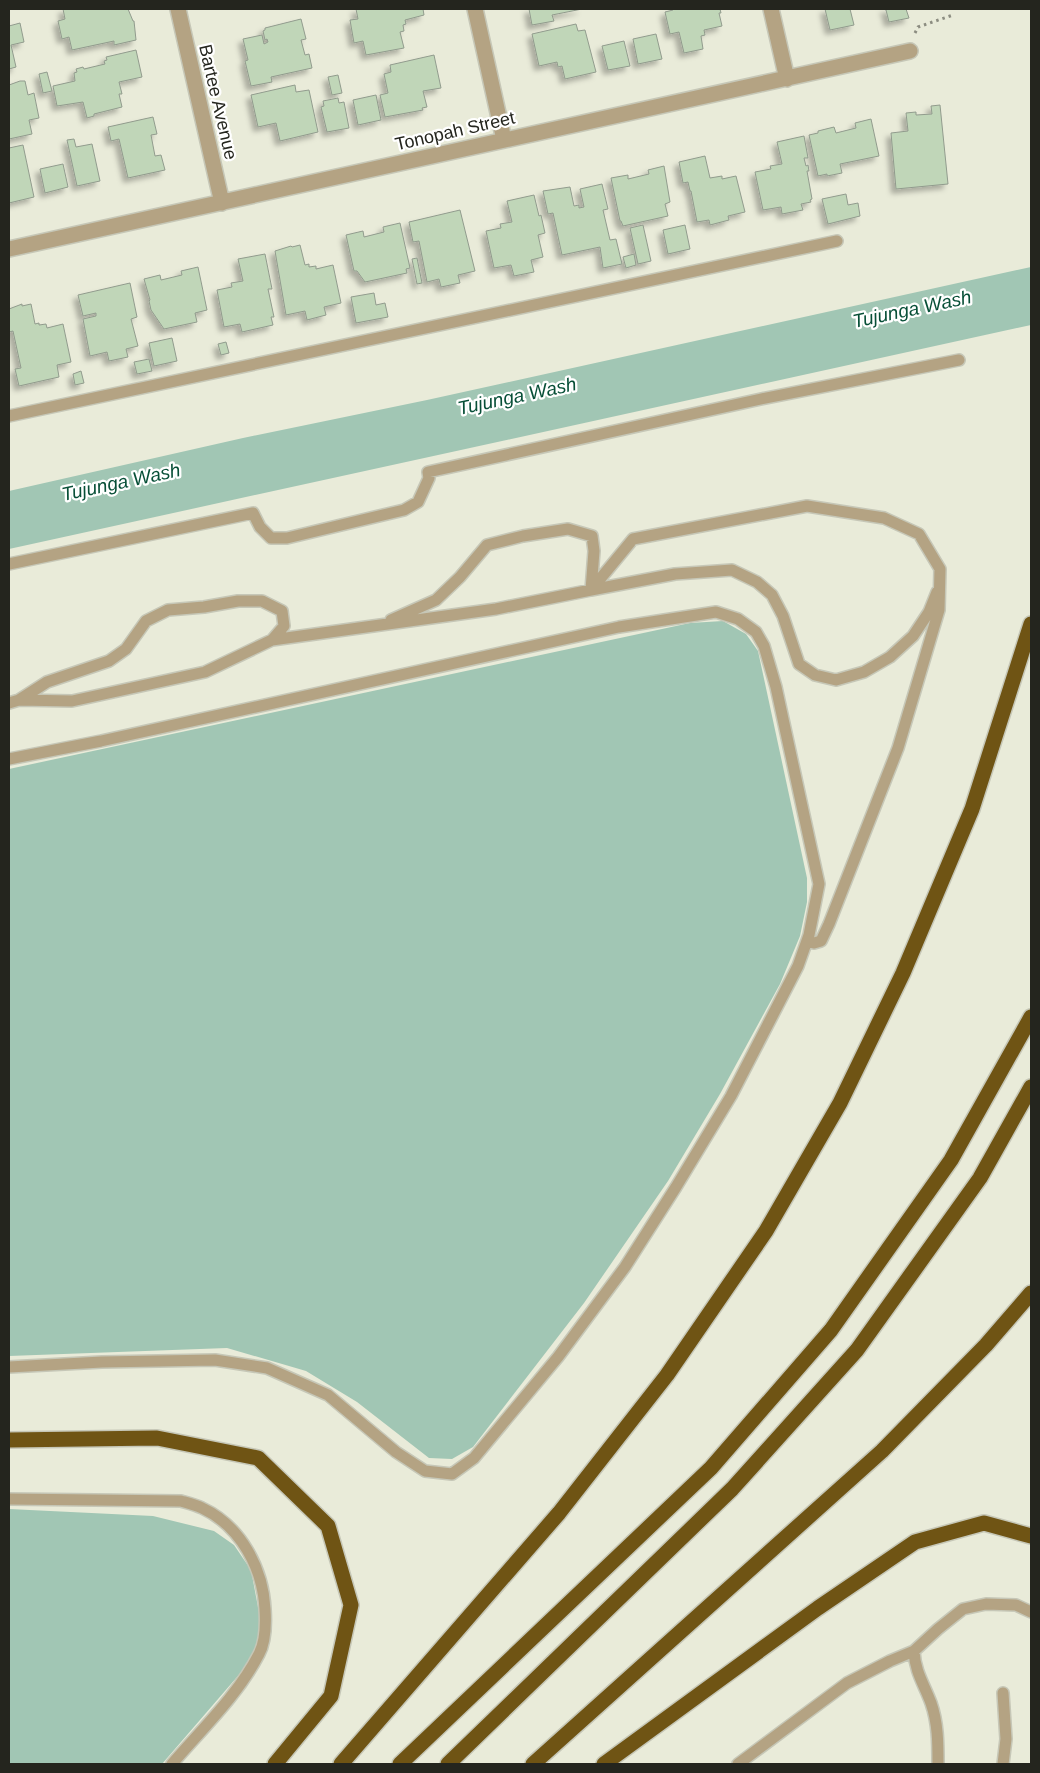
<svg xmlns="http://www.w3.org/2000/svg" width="1040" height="1773" viewBox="0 0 1040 1773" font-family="Helvetica,sans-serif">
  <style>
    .water { fill: #a1c6b4 }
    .building { fill: #c0d6b8; stroke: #919b8d; filter: url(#shadow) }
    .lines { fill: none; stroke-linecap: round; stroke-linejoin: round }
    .service-casing { stroke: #c6c7b7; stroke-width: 14 }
    .minor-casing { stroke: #c6c7b7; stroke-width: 18 }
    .motorway-casing { stroke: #c6c7b7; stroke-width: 18 }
    .path { stroke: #8c8d81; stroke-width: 3; stroke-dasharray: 2.5 4; stroke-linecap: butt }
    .service { stroke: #b4a383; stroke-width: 11 }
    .minor { stroke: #b4a383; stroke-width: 15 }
    .motorway { stroke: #6f5414; stroke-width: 15 }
    .labels { text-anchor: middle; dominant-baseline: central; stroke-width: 4.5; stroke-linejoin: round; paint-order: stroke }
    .street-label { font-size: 18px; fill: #24251e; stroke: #fff }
    .water-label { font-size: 19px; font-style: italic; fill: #074f37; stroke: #fff }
  </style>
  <defs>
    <filter id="shadow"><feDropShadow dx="-4.5" dy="4.5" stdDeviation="2.5" flood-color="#0004"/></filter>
  </defs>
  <rect width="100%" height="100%" fill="#e9ebd9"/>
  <path class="water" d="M 1031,267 L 1031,325 L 9,549 L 9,491 L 243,438 L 427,400 Z
    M 723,621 L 746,634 L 758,651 L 807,878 L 807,902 L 800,936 L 780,984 L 720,1094 L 668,1181 L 584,1303 L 473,1447 L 452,1459 L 429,1458 L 357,1402 L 306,1371 L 227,1348 L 9,1356 L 9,769 L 690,623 Z
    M 9,1509 L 153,1516 L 214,1531 L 234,1545 L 251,1570 L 261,1623 L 256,1655 L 162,1764 L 9,1764 Z"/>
  <path class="building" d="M 63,9 L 128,9 L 133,21 L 134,21 L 136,40 L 114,45 L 114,41 L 72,50 L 69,37 L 62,39 L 58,21 L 65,19 Z
    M 356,9 L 423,9 L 424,15 L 405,20 L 406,24 L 403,25 L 404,31 L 400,32 L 404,48 L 366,55 L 363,41 L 354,43 L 350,20 L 358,19 Z
    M 529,9 L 582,9 L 552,15 L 554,21 L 532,25 Z
    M 672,9 L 720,9 L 721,13 L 719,13 L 722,26 L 704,30 L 705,35 L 701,36 L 703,49 L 684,53 L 679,32 L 670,34 L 665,12 L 673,10 Z
    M 825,9 L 850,9 L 854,25 L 830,30 Z
    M 884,9 L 906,9 L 909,18 L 889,22 L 886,10 Z
    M 301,19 L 306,39 L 301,40 L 305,55 L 309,54 L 312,68 L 271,77 L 272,82 L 251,86 L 245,61 L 248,60 L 243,39 L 262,35 L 264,44 L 268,42 L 267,39 L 265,40 L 263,31 L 265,30 L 265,28 Z
    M 20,23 L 24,42 L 11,45 L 16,67 L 9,69 L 9,26 Z
    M 576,24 L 578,31 L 585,30 L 596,72 L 565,79 L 562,66 L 558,67 L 557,62 L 539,66 L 532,34 Z
    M 656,34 L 662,59 L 638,64 L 633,39 Z
    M 624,41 L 630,66 L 608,70 L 602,46 Z
    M 136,50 L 142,77 L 119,82 L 122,94 L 119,94 L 122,107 L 94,114 L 94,116 L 87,118 L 83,102 L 57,106 L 53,86 L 75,81 L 74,73 L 77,72 L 76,69 L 83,67 L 84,69 L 105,64 L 104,61 L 107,60 L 106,57 Z
    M 434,55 L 441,88 L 423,91 L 427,107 L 422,108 L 423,110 L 385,117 L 380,95 L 388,93 L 384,74 L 391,72 L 390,65 Z
    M 47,72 L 52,91 L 43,93 L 39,74 Z
    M 338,75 L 342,93 L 332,95 L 328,77 Z
    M 20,81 L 25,81 L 28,95 L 34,93 L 39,118 L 29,120 L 32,134 L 9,139 L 9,85 Z
    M 295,85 L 296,92 L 309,90 L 318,132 L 280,141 L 276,123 L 258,127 L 251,95 Z
    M 376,95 L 381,120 L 358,125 L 353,100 Z
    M 338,98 L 339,103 L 344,102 L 349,128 L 327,132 L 321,107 L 324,106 L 323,101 Z
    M 940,105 L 948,184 L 896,189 L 891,133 L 908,131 L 906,113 L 916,112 L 916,115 L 932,114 L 931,106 Z
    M 153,117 L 157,134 L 151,135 L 155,156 L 161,155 L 165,170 L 128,178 L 119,139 L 111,141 L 108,127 Z
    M 871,119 L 879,156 L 840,164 L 842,173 L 827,176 L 827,174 L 818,176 L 809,135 L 818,133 L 818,131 L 834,127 L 836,133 L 856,128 L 855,123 Z
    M 804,136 L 808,158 L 804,158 L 806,166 L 808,165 L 809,171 L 807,171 L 812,199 L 810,200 L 811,202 L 801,204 L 803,210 L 782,214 L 781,207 L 763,210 L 755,172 L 771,169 L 770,166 L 782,164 L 777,142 Z
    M 74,139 L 76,147 L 92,144 L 100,181 L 77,186 L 67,140 Z
    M 23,145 L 34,197 L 9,203 L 9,148 Z
    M 705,156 L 710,178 L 722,176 L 722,179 L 736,176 L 745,212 L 728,216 L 729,220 L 710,225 L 709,220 L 697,222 L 691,191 L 690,191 L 688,182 L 683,183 L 679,162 Z
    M 63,164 L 68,187 L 45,193 L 40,169 Z
    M 664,166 L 670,202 L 665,204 L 668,216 L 623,226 L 621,221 L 620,221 L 611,178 L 628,175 L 628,179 L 649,174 L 648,170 Z
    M 602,184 L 608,209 L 603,210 L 610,240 L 616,239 L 622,264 L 603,268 L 600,247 L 562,255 L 553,213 L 548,214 L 543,191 L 570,187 L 574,206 L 579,205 L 579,208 L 584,207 L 580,189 Z
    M 846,194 L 848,205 L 858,203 L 860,216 L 828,224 L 822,199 Z
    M 534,195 L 539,216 L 541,215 L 545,233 L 538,235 L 543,257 L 531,260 L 534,272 L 514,276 L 511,265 L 494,268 L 486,231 L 501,228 L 500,224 L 512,222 L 507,201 Z
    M 460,210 L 475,271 L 458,275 L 460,283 L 441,287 L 439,279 L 427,282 L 419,241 L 413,242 L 409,222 Z
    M 400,223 L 410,268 L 406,269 L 407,273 L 365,282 L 357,271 L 354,271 L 346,235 L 363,231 L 364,237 L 384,232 L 383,227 Z
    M 643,225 L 651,261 L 638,264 L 630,228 Z
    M 685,225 L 690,249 L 668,254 L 663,230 Z
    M 300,245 L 305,265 L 309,264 L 309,267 L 316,266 L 316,269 L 333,265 L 341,303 L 324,307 L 326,315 L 307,320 L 305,311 L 286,315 L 275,251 L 291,246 L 292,247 Z
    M 265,254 L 272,289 L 268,289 L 274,317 L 271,317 L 273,325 L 242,332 L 240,324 L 224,327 L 217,290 L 232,287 L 231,283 L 243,281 L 238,259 Z
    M 634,254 L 636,265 L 626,268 L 623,257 Z
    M 417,258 L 422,283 L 417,284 L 412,259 Z
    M 198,267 L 207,310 L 195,313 L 197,322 L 164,329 L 151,310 L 149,301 L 150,300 L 144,279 L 160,275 L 161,280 L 182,275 L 181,271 Z
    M 130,283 L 137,317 L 131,319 L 138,346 L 126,349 L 128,357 L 109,361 L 107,352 L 90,356 L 83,319 L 96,316 L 96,313 L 83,316 L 78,295 Z
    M 374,293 L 376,305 L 385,303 L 388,317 L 356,323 L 351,297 Z
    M 22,304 L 22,306 L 31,304 L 35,324 L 39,323 L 39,325 L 46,324 L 47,328 L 63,324 L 71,362 L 57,365 L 59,377 L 19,386 L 15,369 L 21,368 L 13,331 L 9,332 L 9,309 Z
    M 172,338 L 177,361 L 154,366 L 149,343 Z
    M 226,342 L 229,353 L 221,355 L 218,344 Z
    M 149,359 L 152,371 L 137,374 L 134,362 Z
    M 81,371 L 84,383 L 75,385 L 73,374 Z"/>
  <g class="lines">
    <defs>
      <path id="service" d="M 9,416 L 837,241
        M 9,564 L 253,513 L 260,527 L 271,538 L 287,538 L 404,510 L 418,502 L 429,478 L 428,472 L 761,399 L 959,360
        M 391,620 L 436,600 L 460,577 L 487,545 L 523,536 L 568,529 L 592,536 L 594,551 L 591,590 L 675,574 L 732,570 L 757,582 L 772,595 L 783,616 L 799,664 L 815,675 L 836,680 L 864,672 L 890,657 L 913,636 L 929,612 L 937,592
        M 19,700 L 47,682 L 109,661 L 126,649 L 146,621 L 168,610 L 204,607 L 238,601 L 262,601 L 282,611 L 284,626 L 272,640
        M 9,703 L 19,700 L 72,701 L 205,672 L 272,640 L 496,609 L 591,590 L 633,539 L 807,506 L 884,518 L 919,534 L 940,569 L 939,610 L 898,748 L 829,924 L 821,941 L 814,943 L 807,941
        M 9,759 L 101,741 L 619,627 L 716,612 L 738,619 L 756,632 L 764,646 L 776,687 L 819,884 L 809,935 L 798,966 L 731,1096 L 676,1187 L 625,1267 L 558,1357 L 474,1458 L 452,1474 L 425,1471 L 396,1452 L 328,1395 L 267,1368 L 215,1360 L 102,1362 L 9,1367
        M 9,1499 L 181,1501 C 188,1503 196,1505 202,1508 C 241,1526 263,1569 265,1609 C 266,1624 266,1641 259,1654 C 238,1695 202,1729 172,1764
        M 914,1651 C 915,1672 924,1684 931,1703 C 938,1723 938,1743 938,1764
        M 1003,1693 L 1006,1739 L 1003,1764
        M 738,1764 L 847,1683 L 890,1661 L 914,1651 L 938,1629 L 963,1609 L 986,1604 L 1016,1605 L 1031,1612"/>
      <path id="minor" d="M 178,9 L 222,203
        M 475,9 L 504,140
        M 771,9 L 787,79
        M 9,249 L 910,51"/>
      <path id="motorway" d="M 9,1440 L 157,1438 L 258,1458 L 328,1526 L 351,1605 L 331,1696 L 275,1764
        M 341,1764 L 559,1513 L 667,1375 L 766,1231 L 840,1103 L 903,973 L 972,809 L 1031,624
        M 400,1764 L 711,1468 L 831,1330 L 951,1160 L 1031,1017
        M 448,1764 L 732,1489 L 857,1350 L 980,1178 L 1031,1087
        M 533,1764 L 882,1451 L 986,1345 L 1031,1293
        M 604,1764 L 818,1608 L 915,1542 L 984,1523 L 1031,1536"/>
    </defs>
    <use href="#service" class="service-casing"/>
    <use href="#minor" class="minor-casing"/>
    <use href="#motorway" class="motorway-casing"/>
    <path class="path" d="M 915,33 L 918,27 L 953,15"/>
    <use href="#service" class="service"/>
    <use href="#minor" class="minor"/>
    <use href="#motorway" class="motorway"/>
  </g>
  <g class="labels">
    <g class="street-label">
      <text transform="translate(218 102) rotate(77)">Bartee Avenue</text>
      <text transform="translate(455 131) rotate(-13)">Tonopah Street</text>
    </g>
    <g class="water-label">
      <text transform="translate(912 309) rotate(-12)">Tujunga Wash</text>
      <text transform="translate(517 396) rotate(-12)">Tujunga Wash</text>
      <text transform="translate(121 482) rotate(-12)">Tujunga Wash</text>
    </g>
  </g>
  <rect width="1040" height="1773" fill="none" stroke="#24251e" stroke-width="20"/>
</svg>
